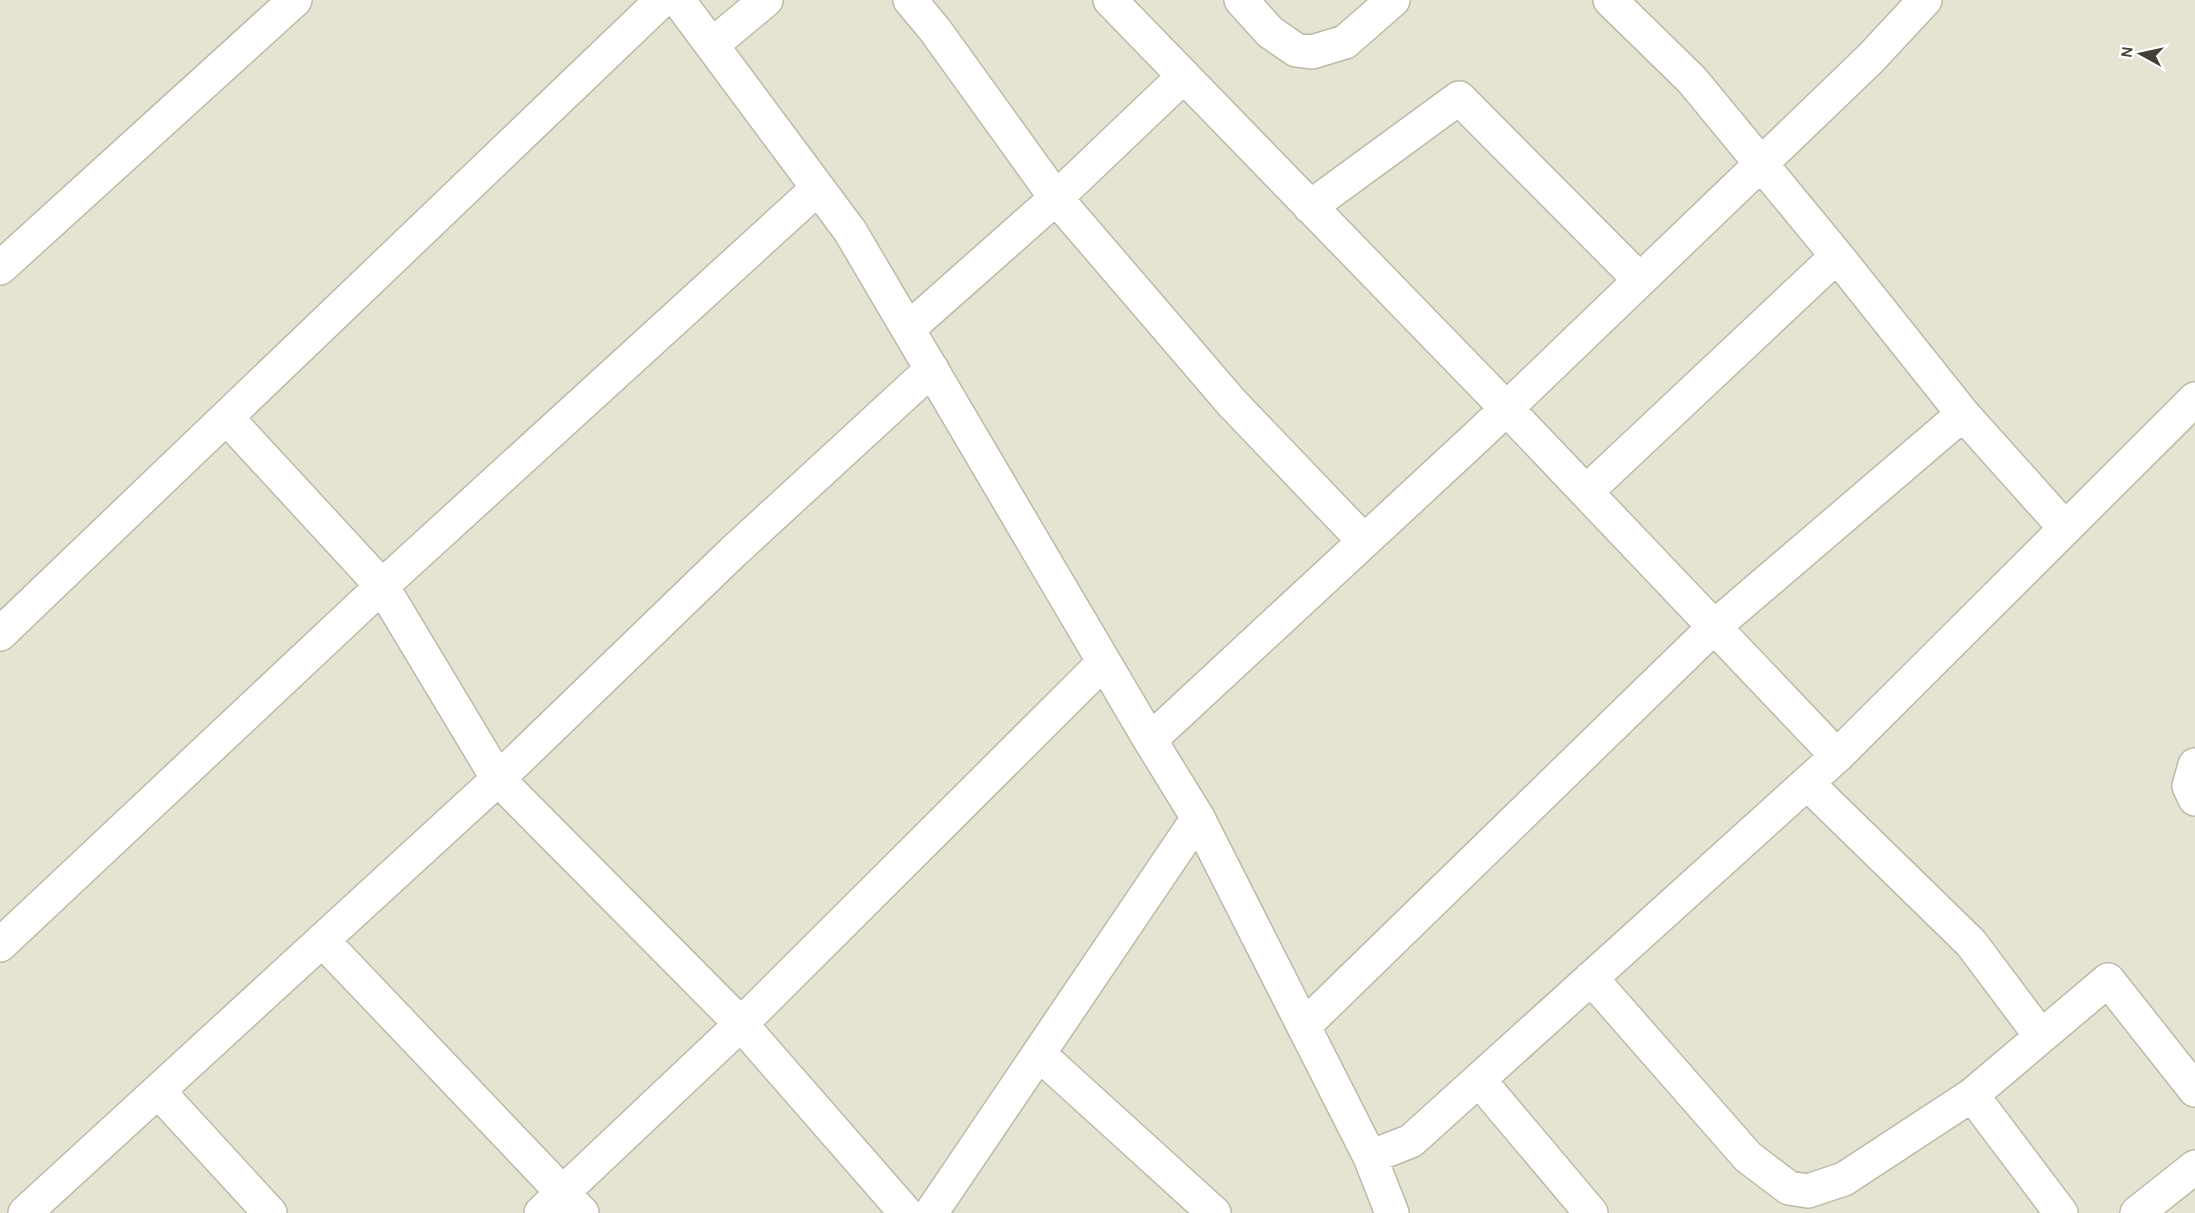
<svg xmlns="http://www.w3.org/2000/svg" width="2195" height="1213" viewBox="0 0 2195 1213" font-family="Karla,sans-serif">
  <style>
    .residential { fill: #e5e3d2 }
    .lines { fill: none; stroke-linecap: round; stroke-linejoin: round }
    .street-casing { stroke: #bcbaa7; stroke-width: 36 }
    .street { stroke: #fff; stroke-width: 33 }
  </style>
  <rect width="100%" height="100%" fill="#f1f0e4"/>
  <path class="residential" d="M 0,0 L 2195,0 L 2195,1213 L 0,1213 Z"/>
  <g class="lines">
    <defs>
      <path id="street" d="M 678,0 L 850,231 L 1150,740 L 1198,818 L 1370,1157 L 1392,1213
        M 910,0 L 935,30 L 1056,198 L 1232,403 L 1364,541
        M 1110,0 L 1507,409 L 1837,756 L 1411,1141 L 1370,1157
        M 1241,0 L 1270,32 L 1296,50 L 1312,52 L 1345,42 L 1393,0
        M 1610,0 L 1692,80 L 1837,256 L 1963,414 L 2065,528
        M 713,47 L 718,40 L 766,0
        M 1310,207 L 1459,98 L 1640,280
        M 0,268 L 295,0
        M 908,329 L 1056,198 L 1184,76
        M 1586,492 L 1837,256
        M 0,634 L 662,0
        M 1150,740 L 1482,432 L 1870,59 L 1925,0
        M 1837,756 L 2195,399
        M 2195,765 L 2189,786 L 2195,799
        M 1807,783 L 1971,943 L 2040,1035
        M 322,940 L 582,1213
        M 0,945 L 382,586 L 818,188
        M 1591,978 L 1748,1157 L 1789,1188 L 1808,1191 L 1844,1179 L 1972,1095 L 2108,980 L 2195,1090
        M 1304,1026 L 1714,627 L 1963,414
        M 1039,1054 L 1214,1213
        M 1479,1080 L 1591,1213
        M 158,1091 L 270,1213
        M 1972,1095 L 2061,1213
        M 25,1213 L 498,779 L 382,586 L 227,418
        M 541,1213 L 741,1024 L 1104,662
        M 906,1213 L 741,1024 L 498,779 L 733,552 L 932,369
        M 931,1213 L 1198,818
        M 2137,1213 L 2195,1167"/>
    </defs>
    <use href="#street" class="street-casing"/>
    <use href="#street" class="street"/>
  </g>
  <g transform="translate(2141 54) rotate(278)" stroke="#ffffff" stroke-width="4.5" paint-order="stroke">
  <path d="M0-4.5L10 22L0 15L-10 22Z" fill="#434034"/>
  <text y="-9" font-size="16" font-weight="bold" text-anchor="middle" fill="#434034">N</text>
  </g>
</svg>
